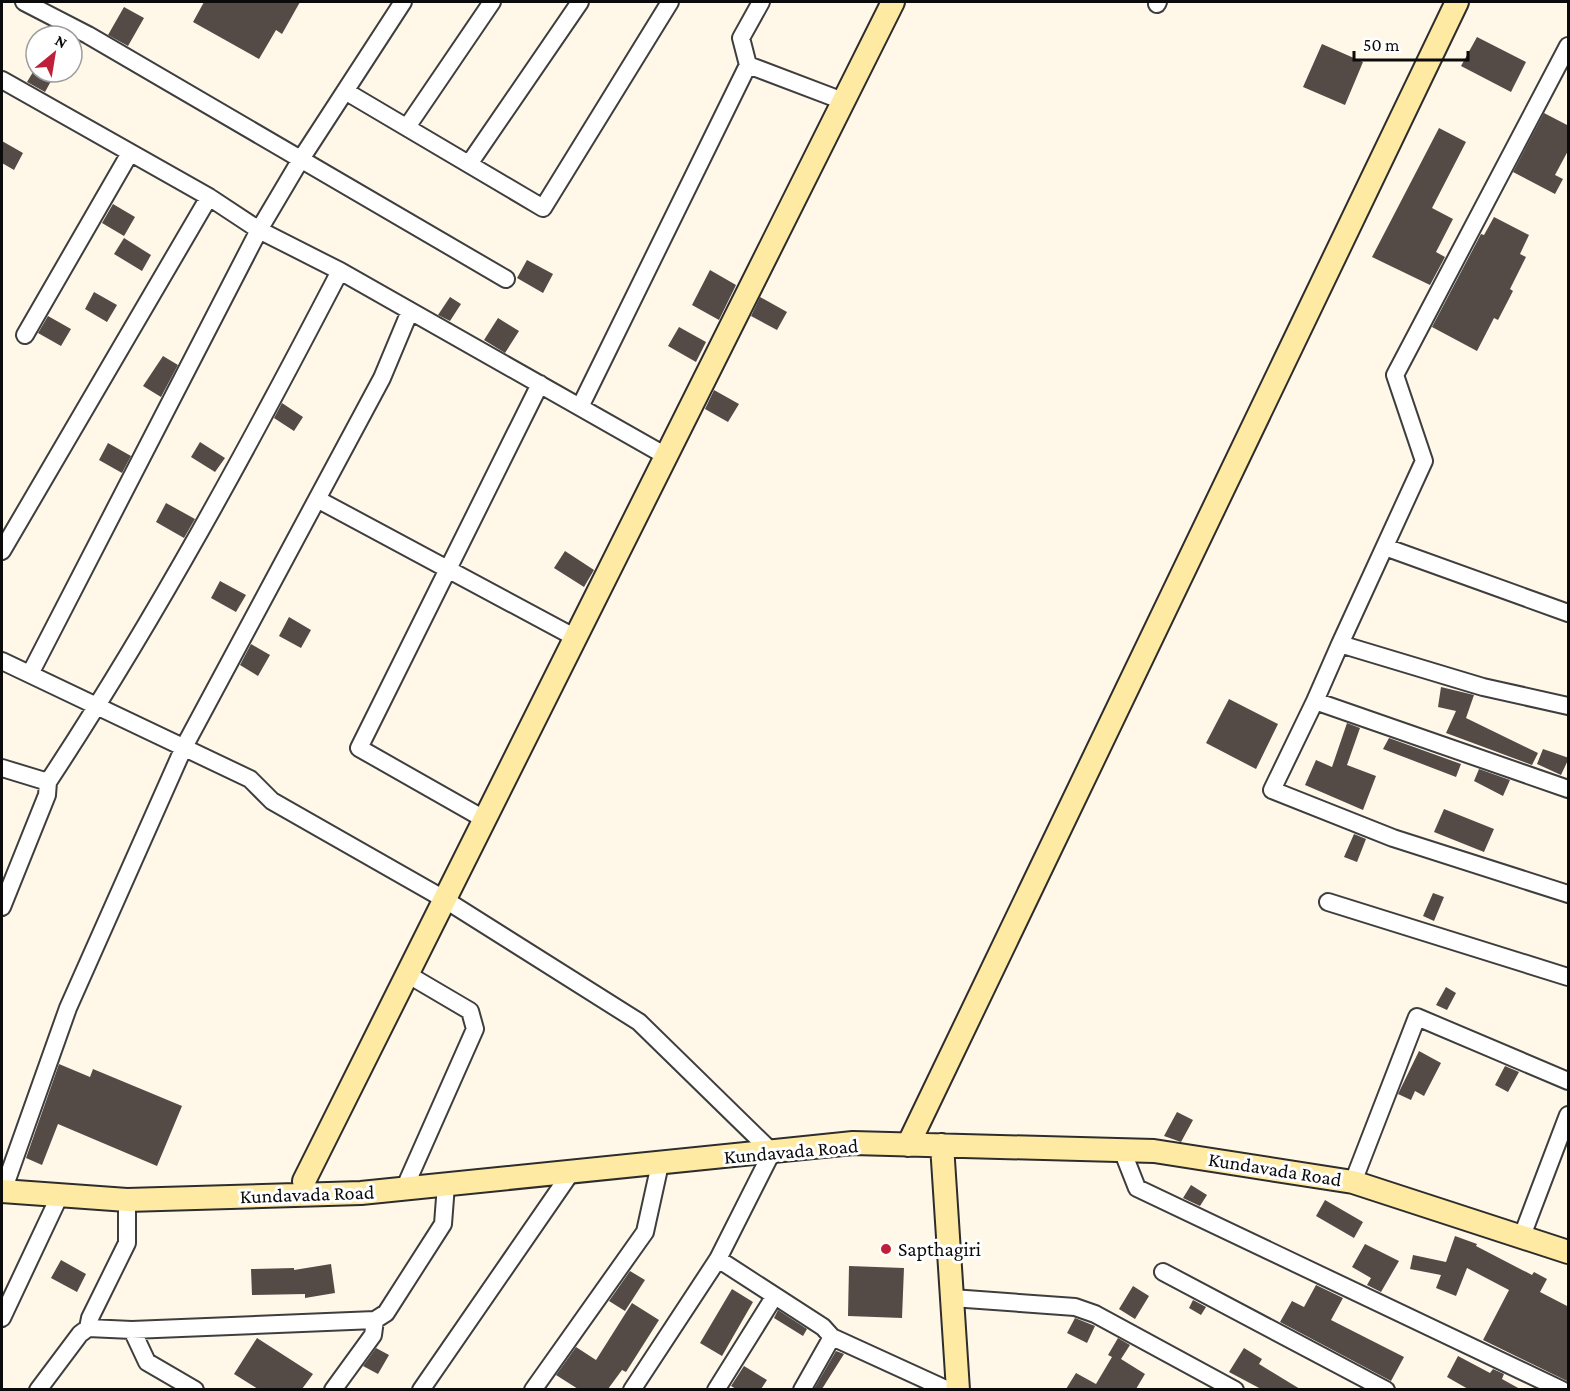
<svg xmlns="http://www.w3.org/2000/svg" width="1570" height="1391" viewBox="0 0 1570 1391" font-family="'Crimson Pro',serif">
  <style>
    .building { fill: #544b47 }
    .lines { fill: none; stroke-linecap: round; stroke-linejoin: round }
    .street-casing { stroke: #3e3e3e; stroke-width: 20 }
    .secondary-casing { stroke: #2d2d2d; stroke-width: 26 }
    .street { stroke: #fff; stroke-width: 16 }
    .secondary { stroke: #ffeaa4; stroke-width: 22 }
    .poi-dot { fill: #be203a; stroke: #fff; stroke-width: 2 }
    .labels { text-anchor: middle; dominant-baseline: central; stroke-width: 6; stroke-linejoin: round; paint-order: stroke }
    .street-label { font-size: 20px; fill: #0b0b0b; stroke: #fff }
    .poi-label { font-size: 20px; fill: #0b0b0b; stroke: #fff; text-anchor: start }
  </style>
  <rect width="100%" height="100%" fill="#fff8e9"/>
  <path class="building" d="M 204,2 L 300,2 L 282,34 L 276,30 L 259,59 L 193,22 Z
    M 124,7 L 144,18 L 128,46 L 108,35 Z
    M 1477,37 L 1526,62 L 1511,92 L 1461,66 Z
    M 1322,44 L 1363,62 L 1345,105 L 1303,87 Z
    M 33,72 L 56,72 L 45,92 L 27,82 Z
    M 1544,113 L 1569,126 L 1569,149 L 1555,175 L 1563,179 L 1555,194 L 1513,172 Z
    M 1439,128 L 1466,142 L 1432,208 L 1453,219 L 1436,252 L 1445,257 L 1430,285 L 1372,257 Z
    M 2,141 L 23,153 L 14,170 L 2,163 Z
    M 113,204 L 135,217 L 124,236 L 102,223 Z
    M 1494,217 L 1529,235 L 1520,254 L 1526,257 L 1510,289 L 1513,291 L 1498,320 L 1494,318 L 1477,351 L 1432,327 L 1481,234 L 1484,235 Z
    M 124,238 L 151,255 L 142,271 L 114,254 Z
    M 527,260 L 553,274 L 543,293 L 517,278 Z
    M 710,270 L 736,285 L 719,320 L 692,305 Z
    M 94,292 L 117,305 L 107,322 L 85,309 Z
    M 450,297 L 461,304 L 450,321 L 438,315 Z
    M 760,297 L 787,312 L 777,330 L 751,316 Z
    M 48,316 L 71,329 L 61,346 L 38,333 Z
    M 498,318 L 519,331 L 505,353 L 484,340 Z
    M 679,327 L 706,342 L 696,362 L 668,346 Z
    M 163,356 L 178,365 L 161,397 L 143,386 Z
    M 714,390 L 739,404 L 728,422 L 705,409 Z
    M 282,403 L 303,417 L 294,431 L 274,418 Z
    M 200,442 L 225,458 L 215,472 L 191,457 Z
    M 108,443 L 131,456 L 122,473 L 99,460 Z
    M 166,503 L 195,519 L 184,538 L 156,522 Z
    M 565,551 L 594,570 L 584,587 L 554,568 Z
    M 220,581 L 246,595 L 236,612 L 211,598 Z
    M 289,617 L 311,630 L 301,648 L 279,636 Z
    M 251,644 L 270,655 L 258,676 L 240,665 Z
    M 1441,687 L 1474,695 L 1466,718 L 1538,753 L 1532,765 L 1446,733 L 1456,711 L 1438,707 Z
    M 1229,699 L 1278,724 L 1256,769 L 1206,743 Z
    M 1347,723 L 1360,728 L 1347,765 L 1376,776 L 1363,810 L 1305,785 L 1316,760 L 1332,767 Z
    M 1389,738 L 1461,764 L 1456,777 L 1383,749 Z
    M 1543,749 L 1569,758 L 1561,775 L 1537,764 Z
    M 1479,769 L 1510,780 L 1503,796 L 1474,781 Z
    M 1444,809 L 1494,829 L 1484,852 L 1434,832 Z
    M 1354,834 L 1366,839 L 1357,862 L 1344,857 Z
    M 1433,893 L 1444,897 L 1434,921 L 1423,916 Z
    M 1446,987 L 1456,993 L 1447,1010 L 1436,1005 Z
    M 1419,1051 L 1441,1063 L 1424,1096 L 1415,1091 L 1411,1100 L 1398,1094 Z
    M 59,1064 L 90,1077 L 93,1069 L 182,1106 L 157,1166 L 58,1124 L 42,1165 L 26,1158 Z
    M 1505,1066 L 1519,1072 L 1508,1092 L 1495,1085 Z
    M 1177,1112 L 1193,1120 L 1181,1142 L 1164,1136 Z
    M 1191,1185 L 1207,1195 L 1200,1206 L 1183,1198 Z
    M 1325,1200 L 1363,1222 L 1354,1238 L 1316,1216 Z
    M 1455,1236 L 1477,1244 L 1476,1246 L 1532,1275 L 1534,1272 L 1547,1279 L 1540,1292 L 1569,1307 L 1569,1382 L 1483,1340 L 1509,1290 L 1467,1268 L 1456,1296 L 1436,1288 L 1441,1275 L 1410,1269 L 1413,1255 L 1446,1262 Z
    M 1365,1244 L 1399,1261 L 1381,1292 L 1367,1285 L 1371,1278 L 1352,1267 Z
    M 61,1260 L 86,1274 L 77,1292 L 51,1278 Z
    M 331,1264 L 335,1293 L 305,1298 L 305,1294 L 252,1295 L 251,1269 L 294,1268 L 294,1270 Z
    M 849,1266 L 904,1268 L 902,1318 L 848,1316 Z
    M 630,1271 L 645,1280 L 625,1311 L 609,1301 Z
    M 1316,1285 L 1343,1298 L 1331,1320 L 1404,1357 L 1391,1381 L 1280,1322 L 1292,1301 L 1304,1307 Z
    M 1133,1286 L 1149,1296 L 1135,1319 L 1119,1309 Z
    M 732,1289 L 753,1302 L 722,1356 L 700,1343 Z
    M 1193,1300 L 1206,1307 L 1201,1315 L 1189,1308 Z
    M 632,1303 L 659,1320 L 626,1372 L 622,1370 L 608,1389 L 578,1389 L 556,1375 L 576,1347 L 596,1360 Z
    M 778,1310 L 807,1329 L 803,1336 L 774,1318 Z
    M 1075,1318 L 1095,1326 L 1087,1343 L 1067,1333 Z
    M 257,1338 L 313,1374 L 302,1389 L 258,1389 L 234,1374 Z
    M 1118,1338 L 1130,1345 L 1121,1359 L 1145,1374 L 1136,1389 L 1066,1389 L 1076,1373 L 1096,1384 L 1112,1357 L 1108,1355 Z
    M 376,1348 L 389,1355 L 378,1374 L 363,1366 Z
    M 1244,1348 L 1262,1359 L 1259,1364 L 1300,1389 L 1261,1389 L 1229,1372 Z
    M 836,1351 L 844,1354 L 822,1389 L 814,1389 Z
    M 1458,1356 L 1490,1373 L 1493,1369 L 1504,1374 L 1502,1379 L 1520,1389 L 1468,1389 L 1447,1377 Z
    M 744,1366 L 767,1380 L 761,1389 L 736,1389 L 731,1386 Z"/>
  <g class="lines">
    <defs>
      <path id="street" d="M 24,2 L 88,35 L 506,279
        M 1157,4 L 1158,2
        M 748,65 L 843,101
        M 2,80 L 209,197 L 259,230 L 340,271 L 666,456
        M 345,91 L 543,208 L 670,2
        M 407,127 L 492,2
        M 469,164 L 580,2
        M 25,335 L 130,153
        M 580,407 L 748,65 L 741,38 L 761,2
        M 317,499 L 576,638
        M 1385,547 L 1568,613
        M 2,551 L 209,197
        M 1340,644 L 1424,461 L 1395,375 L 1568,46
        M 2,661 L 250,779 L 272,801 L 444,899 L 639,1022 L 772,1152 L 718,1259 L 632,1390
        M 30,674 L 259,230 L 301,159 L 403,2
        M 1315,701 L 1340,644 L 1483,687 L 1568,706
        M 2,768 L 48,782
        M 1568,789 L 1315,701 L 1272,790 L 1393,838 L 1568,894
        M 484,819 L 359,748 L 540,384
        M 1328,902 L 1568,977
        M 2,907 L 47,795 L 48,782 C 156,618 249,446 340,271
        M 1122,1150 L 1137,1188 L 1562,1390
        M 1353,1182 L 1417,1017 L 1568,1081
        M 404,1189 L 475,1029 L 470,1011 L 407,974
        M 3,1191 L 68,1008 L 184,747 L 382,378 L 410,311
        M 1522,1236 L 1568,1115
        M 718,1259 L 823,1327 L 832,1337 L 948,1390
        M 1163,1272 L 1386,1390
        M 952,1298 L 1075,1307 L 1095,1314 L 1235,1390
        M 2,1318 L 60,1195
        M 88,1328 L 90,1318 L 127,1243 L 127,1200
        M 132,1330 L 147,1362 L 195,1390
        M 38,1390 L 80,1334 L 88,1328 L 132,1330 L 375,1320 L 386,1313 L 443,1224 L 446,1185
        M 333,1390 L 373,1335 L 375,1320
        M 421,1390 L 570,1174
        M 533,1390 L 645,1232 L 660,1164
        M 716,1390 L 774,1297
        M 802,1390 L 832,1337"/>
      <path id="secondary" d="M 908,1145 L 1457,2
        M 942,1145 L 958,1390
        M 304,1181 L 893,2
        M 2,1191 L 127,1200 L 361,1193 L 853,1143 L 1154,1151 L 1353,1182 L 1568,1252"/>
    </defs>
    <use href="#street" class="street-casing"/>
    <use href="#secondary" class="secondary-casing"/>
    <use href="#street" class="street"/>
    <use href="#secondary" class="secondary"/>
  </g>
  <circle class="poi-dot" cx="886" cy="1249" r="6"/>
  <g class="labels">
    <g class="street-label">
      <text transform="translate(791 1151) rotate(-5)">Kundavada Road</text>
      <text transform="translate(1275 1169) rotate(9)">Kundavada Road</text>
      <text transform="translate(307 1194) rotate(-2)">Kundavada Road</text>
    </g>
    <g class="poi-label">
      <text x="898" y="1249">Sapthagiri</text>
    </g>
  </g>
  <rect width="1570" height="1391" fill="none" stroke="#0b0b0b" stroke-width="6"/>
  <g transform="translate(54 54) rotate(30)"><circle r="28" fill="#ffffff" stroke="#9d9d9d" stroke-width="1.5"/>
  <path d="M0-4.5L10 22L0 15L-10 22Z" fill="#be203a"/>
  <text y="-9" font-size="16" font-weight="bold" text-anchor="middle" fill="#0b0b0b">N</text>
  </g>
  <path d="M1354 51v9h114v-9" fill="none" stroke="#0b0b0b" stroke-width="3"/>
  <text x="1363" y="51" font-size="18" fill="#0b0b0b" stroke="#ffffff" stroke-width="4.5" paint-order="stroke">50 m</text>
</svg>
